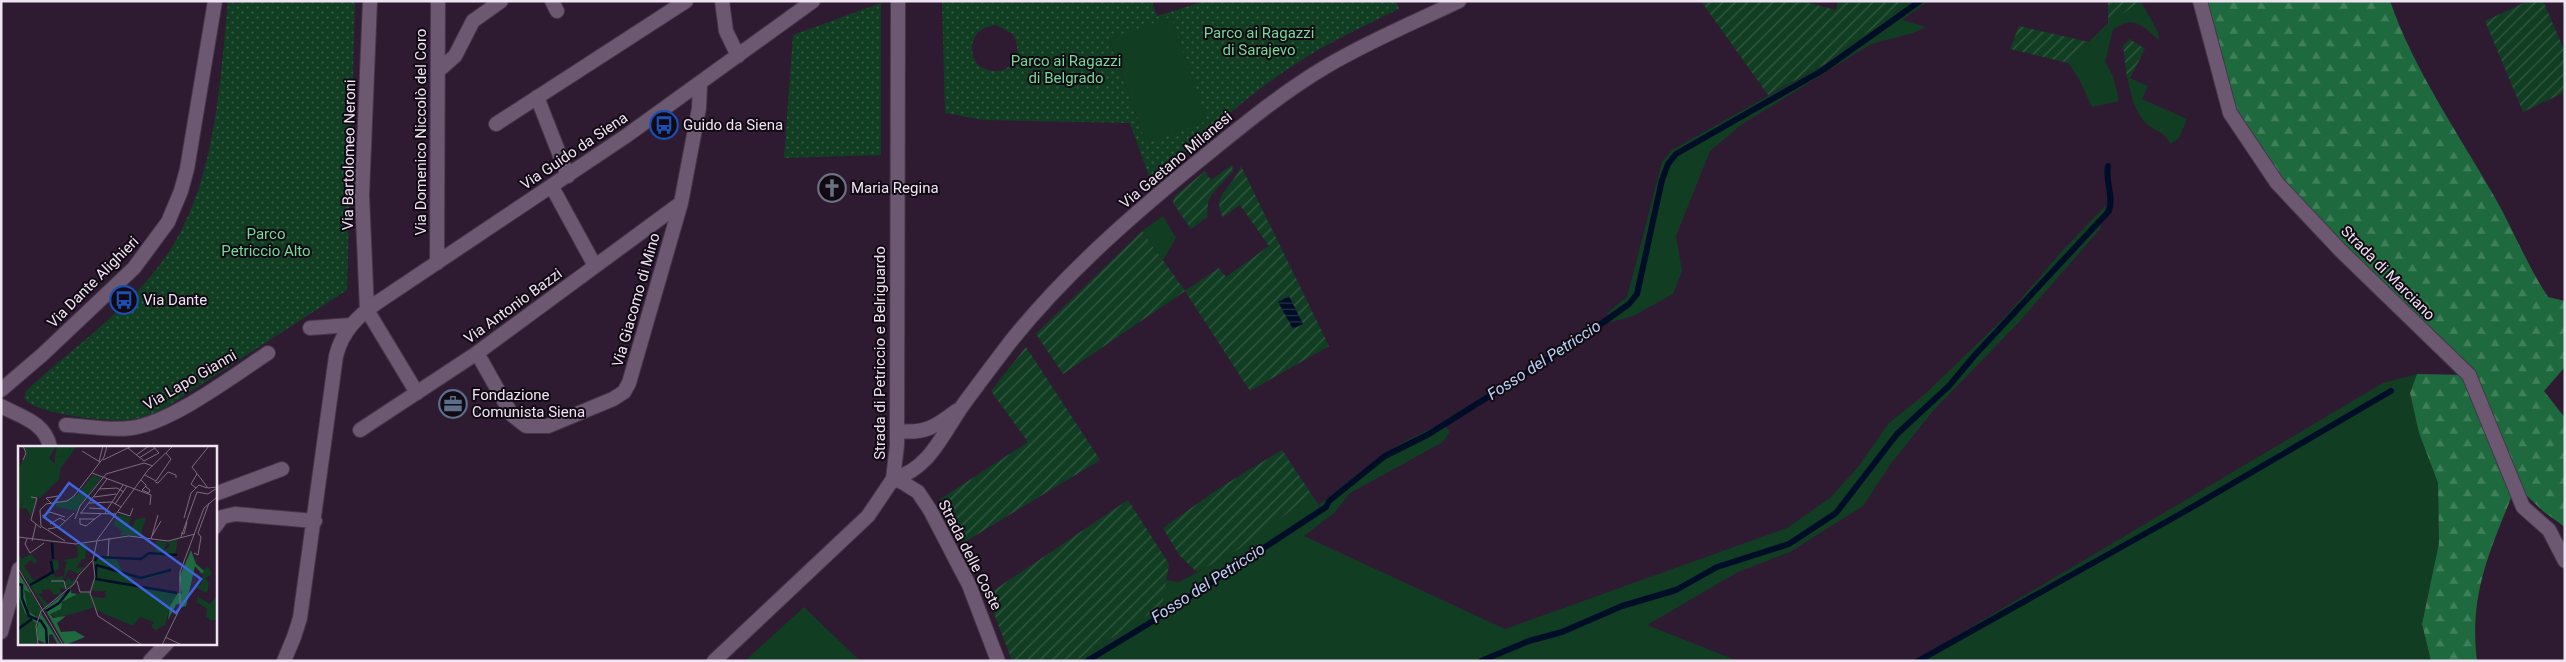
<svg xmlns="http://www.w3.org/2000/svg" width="2566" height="662" viewBox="0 0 2566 662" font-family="Roboto,sans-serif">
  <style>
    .grass { fill: #113e23 }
    .forest { fill: url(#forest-firs) }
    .park { fill: url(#park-dots); fill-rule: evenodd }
    .garden { fill: url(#garden-furrows) }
    .water { fill: url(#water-rules) }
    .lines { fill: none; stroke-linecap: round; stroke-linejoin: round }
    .stream { stroke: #000d27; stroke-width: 6 }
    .pedestrian-casing { stroke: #453649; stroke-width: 16 }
    .minor-casing { stroke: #453649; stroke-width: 16 }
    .tertiary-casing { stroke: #453649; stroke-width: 16 }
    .pedestrian { stroke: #6d5872; stroke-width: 14 }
    .minor { stroke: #6d5872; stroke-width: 14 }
    .tertiary { stroke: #6d5872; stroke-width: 14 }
    .labels { text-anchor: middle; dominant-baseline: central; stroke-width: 4; stroke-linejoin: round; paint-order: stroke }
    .park-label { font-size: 15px; fill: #76da98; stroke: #110913 }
    .poi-label { font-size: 15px; fill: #f0e4f3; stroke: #110913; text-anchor: start }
    .street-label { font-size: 15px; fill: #f0e4f3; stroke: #110913 }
    .water-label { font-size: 16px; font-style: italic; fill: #b9d3f3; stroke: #110913 }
    .inset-river { fill: none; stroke: #000d27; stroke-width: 2.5 }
    .inset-road { fill: none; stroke: #7c6b7f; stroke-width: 1 }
    .view { fill: #3d64dc; fill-opacity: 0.15; stroke: #3d64dc; stroke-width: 2.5 }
    .inset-edge { fill: none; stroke: #f0e4f3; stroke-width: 2.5 }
  </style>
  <defs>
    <pattern id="forest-firs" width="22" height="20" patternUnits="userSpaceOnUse" patternTransform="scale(1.25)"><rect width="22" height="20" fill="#1e6a3e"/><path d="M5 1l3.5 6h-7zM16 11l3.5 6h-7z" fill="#3f7f5a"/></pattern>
    <pattern id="park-dots" width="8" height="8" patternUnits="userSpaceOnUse" patternTransform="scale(1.25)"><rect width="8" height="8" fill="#113e23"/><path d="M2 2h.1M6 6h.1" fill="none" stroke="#345a43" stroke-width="1.8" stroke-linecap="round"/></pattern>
    <pattern id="garden-furrows" width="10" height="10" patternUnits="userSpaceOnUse" patternTransform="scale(1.25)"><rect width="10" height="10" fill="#113e23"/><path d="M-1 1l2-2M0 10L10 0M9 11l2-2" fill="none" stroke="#345a43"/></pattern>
    <pattern id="water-rules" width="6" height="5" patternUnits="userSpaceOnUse" patternTransform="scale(1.25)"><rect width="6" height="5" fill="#000d27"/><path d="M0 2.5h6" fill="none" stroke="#263047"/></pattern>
  </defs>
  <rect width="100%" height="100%" fill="#2e1b31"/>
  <path class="grass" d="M 1910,1 L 1928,1 L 1902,20 L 1926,27 L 1913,33 L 1871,44 L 1741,125 L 1710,151 L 1676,236 L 1682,271 L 1673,294 L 1633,316 L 1611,322 L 1607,313 L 1627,297 L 1662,162 L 1672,150 L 1825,64 Z
    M 2141,2 L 2158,32 L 2159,40 C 2142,26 2134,14 2113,30 L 2105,62 L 2113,76 L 2119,101 L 2092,107 L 2078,77 L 2068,63 L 2108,23 Z
    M 1171,17 L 1207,121 L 1146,143 L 1109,38 Z
    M 2127,77 L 2148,86 L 2142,99 L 2187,119 L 2179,138 L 2171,144 C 2161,130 2163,135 2151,127 C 2135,116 2131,94 2127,77 Z
    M 2106,205 L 2100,229 L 2020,321 L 1932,412 L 1890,465 L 1863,506 L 1790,552 L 1738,572 L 1647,625 L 1738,661 L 1075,661 L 1162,606 L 1166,580 L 1179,582 L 1232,554 L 1312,495 L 1319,505 C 1358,474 1394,441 1442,425 L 1450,431 L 1443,442 L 1350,493 L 1334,513 L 1304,536 L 1505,629 L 1787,528 L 1830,498 L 1858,467 L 1889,423 L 1924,395 L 2006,316 L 2063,250 Z
    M 1163,216 L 1176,238 L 1163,260 L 1142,231 Z
    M 2417,374 L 2410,393 L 2419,433 L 2438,483 L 2439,543 L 2422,624 L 2431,661 L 1914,661 L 2383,383 Z
    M 804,607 L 860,661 L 745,661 Z"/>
  <path class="forest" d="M 2200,1 L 2390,1 C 2414,70 2458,133 2494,196 C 2513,229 2527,265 2548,297 L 2565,301 L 2565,367 L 2544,391 L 2565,418 L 2565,527 L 2544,512 L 2525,494 L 2511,498 C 2488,555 2469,597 2477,661 L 2431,661 L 2422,624 L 2439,543 L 2438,483 L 2419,433 L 2410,393 L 2417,374 L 2468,375 L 2277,183 L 2230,113 Z"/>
  <path class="park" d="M 228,1 L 355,1 L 347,290 L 165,408 C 153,414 141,419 128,420 C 110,422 33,414 24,398 L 26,391 C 76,345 138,303 174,244 C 216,173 220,82 228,1 Z
    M 942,1 L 1152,1 L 1157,16 L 1205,1 L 1396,1 L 1399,9 C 1364,26 1329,42 1297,63 C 1244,97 1198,141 1151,182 L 1130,123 L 984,120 L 945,113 ZM 1171,17 L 1207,121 L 1146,143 L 1109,39 ZM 996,25 L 1013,34 C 1028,61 1001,83 977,64 C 966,46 974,27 996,25 Z
    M 881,3 L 881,155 L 784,158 L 793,35 Z"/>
  <path class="garden" d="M 1701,1 L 1801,1 L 1836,10 L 1838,1 L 1910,1 L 1825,64 L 1768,95 Z
    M 2108,1 L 2141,1 L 2141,2 L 2108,23 Z
    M 2528,1 L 2543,1 L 2565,52 L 2565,92 L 2523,112 L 2485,21 Z
    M 2019,26 L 2089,42 L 2068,63 L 2010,49 Z
    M 2130,39 L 2145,49 L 2130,78 L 2127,77 L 2123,45 Z
    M 1232,165 L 1233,171 L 1212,194 L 1208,202 L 1207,217 L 1191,229 L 1173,203 L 1174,197 L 1205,171 L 1211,180 Z
    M 1241,166 L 1329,346 L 1250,391 L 1185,291 L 1063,374 L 1036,334 L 1142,231 L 1185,291 L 1219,268 L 1226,277 L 1269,246 L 1240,205 L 1223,217 C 1210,196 1235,185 1241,166 Z
    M 1026,347 L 1100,460 L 963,543 L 939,500 L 1028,442 L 991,391 Z
    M 1282,450 L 1312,495 L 1232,554 L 1197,572 L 1179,555 L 1163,528 L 1221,487 Z
    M 1128,500 L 1169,564 L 1162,606 L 1075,661 L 1012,661 L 987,595 Z"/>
  <path class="water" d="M 1289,296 L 1303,324 L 1293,329 L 1278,302 Z"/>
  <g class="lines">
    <path class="stream" d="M 1087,661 L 1148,624 L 1326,507 L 1329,501 L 1385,456 L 1429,434 L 1580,339 L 1629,304 L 1637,294 L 1662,180 L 1668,164 L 1676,154 L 1823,70 L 1920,1
      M 1481,661 L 1529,641 L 1562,632 L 1622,606 L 1676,590 L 1717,567 L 1789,544 L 1836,513 L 1897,434 L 1949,386 L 1974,356 L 2109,211 C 2114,194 2105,184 2108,166
      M 1918,661 L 2182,513 L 2391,391"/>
    <defs>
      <path id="pedestrian" d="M 552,1 L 557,11
        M 310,328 L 351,325
        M 66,425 C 87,426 111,431 131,428 C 171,423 233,376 268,353"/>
      <path id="minor" d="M 370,1 L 362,195 L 367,310 L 417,393
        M 722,1 L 726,31 L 738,56
        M 2200,1 L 2230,113 L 2277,183 L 2341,251 L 2469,375 L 2523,507 L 2549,530 L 2565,561
        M 438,71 L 455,56 L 473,21 L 501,1
        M 537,97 L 568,176
        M 496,124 L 686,1
        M 552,187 L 595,266
        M 437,263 L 438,1
        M 477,353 L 512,415 L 526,426 L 548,426 L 613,399 L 624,392 L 629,383 L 681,203 L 699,108 L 700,84
        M 1,406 C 21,417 45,422 50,447
        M 360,430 L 477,353 L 681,203
        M 897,431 C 925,434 935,427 956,411
        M 893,479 C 930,469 943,433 963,405 C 979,383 995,362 1011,341 C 1068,270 1140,208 1211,151 C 1248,121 1286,90 1327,66 C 1369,41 1415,22 1459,1
        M 893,479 L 902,482 L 918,492 L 930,510 L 969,585 L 998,661
        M 215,494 L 282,469
        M 215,527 L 222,517 L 235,514 L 315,521
        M 1,632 L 19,569
        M 150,661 L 167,643
        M 284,661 L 294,637 L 300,618 L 336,356 C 342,331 358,316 378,302 L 626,136 L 813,1
        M 714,661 L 868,516 L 893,479 L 897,445 L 898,1"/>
      <path id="tertiary" d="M 1,390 L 42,355 L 134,268 L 168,222 L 181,191 L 187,169 L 215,1"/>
    </defs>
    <use href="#pedestrian" class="pedestrian-casing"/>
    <use href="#minor" class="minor-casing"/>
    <use href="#tertiary" class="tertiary-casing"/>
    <use href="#pedestrian" class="pedestrian"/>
    <use href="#minor" class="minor"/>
    <use href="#tertiary" class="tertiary"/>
  </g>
  <defs>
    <symbol id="bus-ring" viewBox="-11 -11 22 22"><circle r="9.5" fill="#110913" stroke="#1a4fb4" stroke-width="1.5"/><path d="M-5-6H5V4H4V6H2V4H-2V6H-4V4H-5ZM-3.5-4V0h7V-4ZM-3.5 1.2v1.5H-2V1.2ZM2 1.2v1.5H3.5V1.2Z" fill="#1a4fb4"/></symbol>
    <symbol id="church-ring" viewBox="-11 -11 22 22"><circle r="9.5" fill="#110913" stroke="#6b7280" stroke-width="1.5"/><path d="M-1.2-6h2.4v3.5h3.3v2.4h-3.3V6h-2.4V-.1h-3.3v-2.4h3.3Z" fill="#6b7280"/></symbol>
    <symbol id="office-ring" viewBox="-11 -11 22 22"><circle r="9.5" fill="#110913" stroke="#5c6f8a" stroke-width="1.5"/><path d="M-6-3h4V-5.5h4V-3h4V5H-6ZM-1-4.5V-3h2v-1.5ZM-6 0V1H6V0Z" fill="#5c6f8a"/></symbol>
  </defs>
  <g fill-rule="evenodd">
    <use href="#bus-ring" x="648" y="109" width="32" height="32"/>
    <use href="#church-ring" x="816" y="172" width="32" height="32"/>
    <use href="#bus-ring" x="108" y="284" width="32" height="32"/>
    <use href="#office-ring" x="437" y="388" width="32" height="32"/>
  </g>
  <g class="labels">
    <g class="park-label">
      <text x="1259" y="33">Parco ai Ragazzi<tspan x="1259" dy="17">di Sarajevo</tspan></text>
      <text x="1066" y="61">Parco ai Ragazzi<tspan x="1066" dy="17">di Belgrado</tspan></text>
      <text x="266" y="234">Parco<tspan x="266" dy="17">Petriccio Alto</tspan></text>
    </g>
    <g class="poi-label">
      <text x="683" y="125">Guido da Siena</text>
      <text x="851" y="188">Maria Regina</text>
      <text x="143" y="300">Via Dante</text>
      <text x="472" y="395">Fondazione<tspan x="472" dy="17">Comunista Siena</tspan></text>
    </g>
    <g class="street-label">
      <text transform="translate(421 132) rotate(-90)">Via Domenico Niccolò del Coro</text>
      <text transform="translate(574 151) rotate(-34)">Via Guido da Siena</text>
      <text transform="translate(349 155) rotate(-89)">Via Bartolomeo Neroni</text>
      <text transform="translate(1176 160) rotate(-40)">Via Gaetano Milanesi</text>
      <text transform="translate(2388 273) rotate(45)">Strada di Marciano</text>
      <text transform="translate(93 282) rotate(-45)">Via Dante Alighieri</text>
      <text transform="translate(636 300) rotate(-74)">Via Giacomo di Mino</text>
      <text transform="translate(513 306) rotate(-36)">Via Antonio Bazzi</text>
      <text transform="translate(880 353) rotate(-90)">Strada di Petriccio e Belriguardo</text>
      <text transform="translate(190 380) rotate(-30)">Via Lapo Gianni</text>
      <text transform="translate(970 555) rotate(63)">Strada delle Coste</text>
    </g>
    <g class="water-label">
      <text transform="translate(1544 360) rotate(-33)">Fosso del Petriccio</text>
      <text transform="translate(1208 583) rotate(-33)">Fosso del Petriccio</text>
    </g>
  </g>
  <g transform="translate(18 446)">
    <rect width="199" height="199" fill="#2e1b31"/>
    <path d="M 5,0 L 38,0 L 31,12 L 42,23 L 41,33 L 22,52 L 8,45 L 1,66 L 0,23 L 9,7 ZM 39,0 L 52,0 L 50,12 L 37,10 ZM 69,98 L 67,113 L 64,113 L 58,122 L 67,121 L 60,128 L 51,123 L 45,134 L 49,115 L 43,114 L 60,112 L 59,99 ZM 0,108 L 4,113 L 13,108 L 19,115 L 17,118 L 12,114 L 6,120 L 15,134 L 29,131 L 34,125 L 33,115 L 40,114 L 41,123 L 35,126 L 36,132 L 31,133 L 31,138 L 24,139 L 25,147 L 20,148 L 30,158 L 27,162 L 0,120 ZM 89,110 L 109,113 L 98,113 L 105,126 L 123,131 L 152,126 L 128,133 L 113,131 L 121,142 L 161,147 L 152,160 L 147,179 L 138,184 L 133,181 L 136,176 L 122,171 L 115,180 L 78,164 L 74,151 L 87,152 L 88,145 L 73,145 L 77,127 L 76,116 L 77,111 ZM 190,121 L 194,128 L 187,132 L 191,137 L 189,147 L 177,141 L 183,139 L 186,123 ZM 0,138 L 5,161 L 18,177 L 19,199 L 0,199 ZM 6,144 L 13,147 L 24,164 L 20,172 L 10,165 ZM 72,146 L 75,162 L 39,172 L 32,168 L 55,148 ZM 199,150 L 199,174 L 192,174 L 188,170 L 189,163 L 179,156 L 180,151 L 192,158 Z" fill="#113e23"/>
    <path d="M 173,104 L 178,118 L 186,125 L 184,128 L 177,120 L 168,160 L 164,161 L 162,157 L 158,159 L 150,174 L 152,160 L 160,147 L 164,148 L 161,132 ZM 0,126 L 13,147 L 6,144 L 10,165 L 20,172 L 18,177 L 7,167 L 1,151 ZM 53,142 L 53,147 L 59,148 L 44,156 L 43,163 L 32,168 L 35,172 L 48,170 L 39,177 L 43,186 L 57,185 L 67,191 L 47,199 L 27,163 ZM 23,167 L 43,199 L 40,199 L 34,188 L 31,189 L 31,199 L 20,194 L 19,182 Z" fill="#1e6a3e"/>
    <path d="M 52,0 L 59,0 L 42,23 L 37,17 L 37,10 L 50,12 ZM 75,29 L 83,32 L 58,65 L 39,61 L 37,58 L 58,50 ZM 102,68 L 113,72 L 110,81 L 114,82 L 117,74 L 128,71 L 122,90 L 103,89 L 104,85 L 95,78 Z" fill="#113e23"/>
    <path d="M 8,44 L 20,48 L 13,70 L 8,62 L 3,63 ZM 160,93 L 157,108 L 138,108 L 138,95 L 149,96 L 145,106 L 152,100 L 150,96 ZM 45,130 L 46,139 L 50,131 L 54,136 L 57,132 L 57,137 L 48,143 L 42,142 L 43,148 L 36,149 L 32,143 L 25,144 L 24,139 L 31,138 L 32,132 Z" fill="#113e23"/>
    <path class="inset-river" d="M 34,97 L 35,113M 77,115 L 79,111 L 123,113 L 131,107 L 159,109M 78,119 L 78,133 L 159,147M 78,119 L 123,132 L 153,124M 0,138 L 4,139 L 4,152 L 11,170 L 23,175 L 28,183 L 29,199M 12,139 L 35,126 L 33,115M 28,165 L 41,157 L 52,143M 0,183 L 14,173"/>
    <path class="inset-road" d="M 5,0 L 8,7 L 5,14M 191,0 L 174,21 L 190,42 L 199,41M 110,2 L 126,15 L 141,7 L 135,0M 64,5 L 82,16M 118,9 L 131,0M 121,12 L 137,2M 85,14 L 114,0M 81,15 L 85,0M 74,27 L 133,49 L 132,59M 127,29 L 138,35 L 153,13 L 148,7M 123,34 L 128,39 L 128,41 L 132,44 L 131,47 L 124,44 L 128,40M 137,36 L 140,37 L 150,26 L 158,29 L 158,32M 178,42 L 173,38 L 179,28M 81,43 L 99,42 L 106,46M 13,51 L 19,52 L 13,74 L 23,82M 76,51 L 98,48M 33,57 L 28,52 L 40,50M 71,57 L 94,56 L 103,61M 97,58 L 109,40M 71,62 L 88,63M 100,66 L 112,70 L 115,62M 62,67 L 98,68M 63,67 L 89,33M 87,67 L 105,39M 24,70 L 32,66 L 47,71M 166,72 L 173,47 L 181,39 L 189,42M 57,73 L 62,60 L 88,28 L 126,17 L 135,20M 61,73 L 77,73M 62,73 L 62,78 L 68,80 L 83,68M 32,78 L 42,72 L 47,75M 30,83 L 41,81 L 56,67M 163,87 L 166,88 L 169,76M 134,90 L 143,75M 0,91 L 58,98 L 111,90 L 150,95 L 177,88M 163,91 L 179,46 L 190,48 L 199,42M 9,93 L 7,98 L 12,107 L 26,97M 133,93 L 140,69M 79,94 L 130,24 L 155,0M 14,95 L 18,78M 47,95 L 23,80 L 22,64 L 28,58 L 49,55 L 56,50 L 86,11 L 89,0M 176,107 L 180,109 L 183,91 L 180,87 L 191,57M 90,110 L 91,92M 75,115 L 77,131 L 72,147 L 80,170 L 124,199M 0,122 L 45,199M 33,135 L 46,135 L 48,143M 59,135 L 62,146 L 73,146M 147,191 L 164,199M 20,199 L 18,180 L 23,165 L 56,138 L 61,129 L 75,114 L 79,95M 144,199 L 162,162 L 162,126 L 186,62 L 199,51"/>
    <path class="view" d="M 51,37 L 183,133 L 158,167 L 26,71 Z"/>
    <rect width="199" height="199" class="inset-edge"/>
  </g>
  <rect width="2566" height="662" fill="none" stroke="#f0e4f3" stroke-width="5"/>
</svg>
